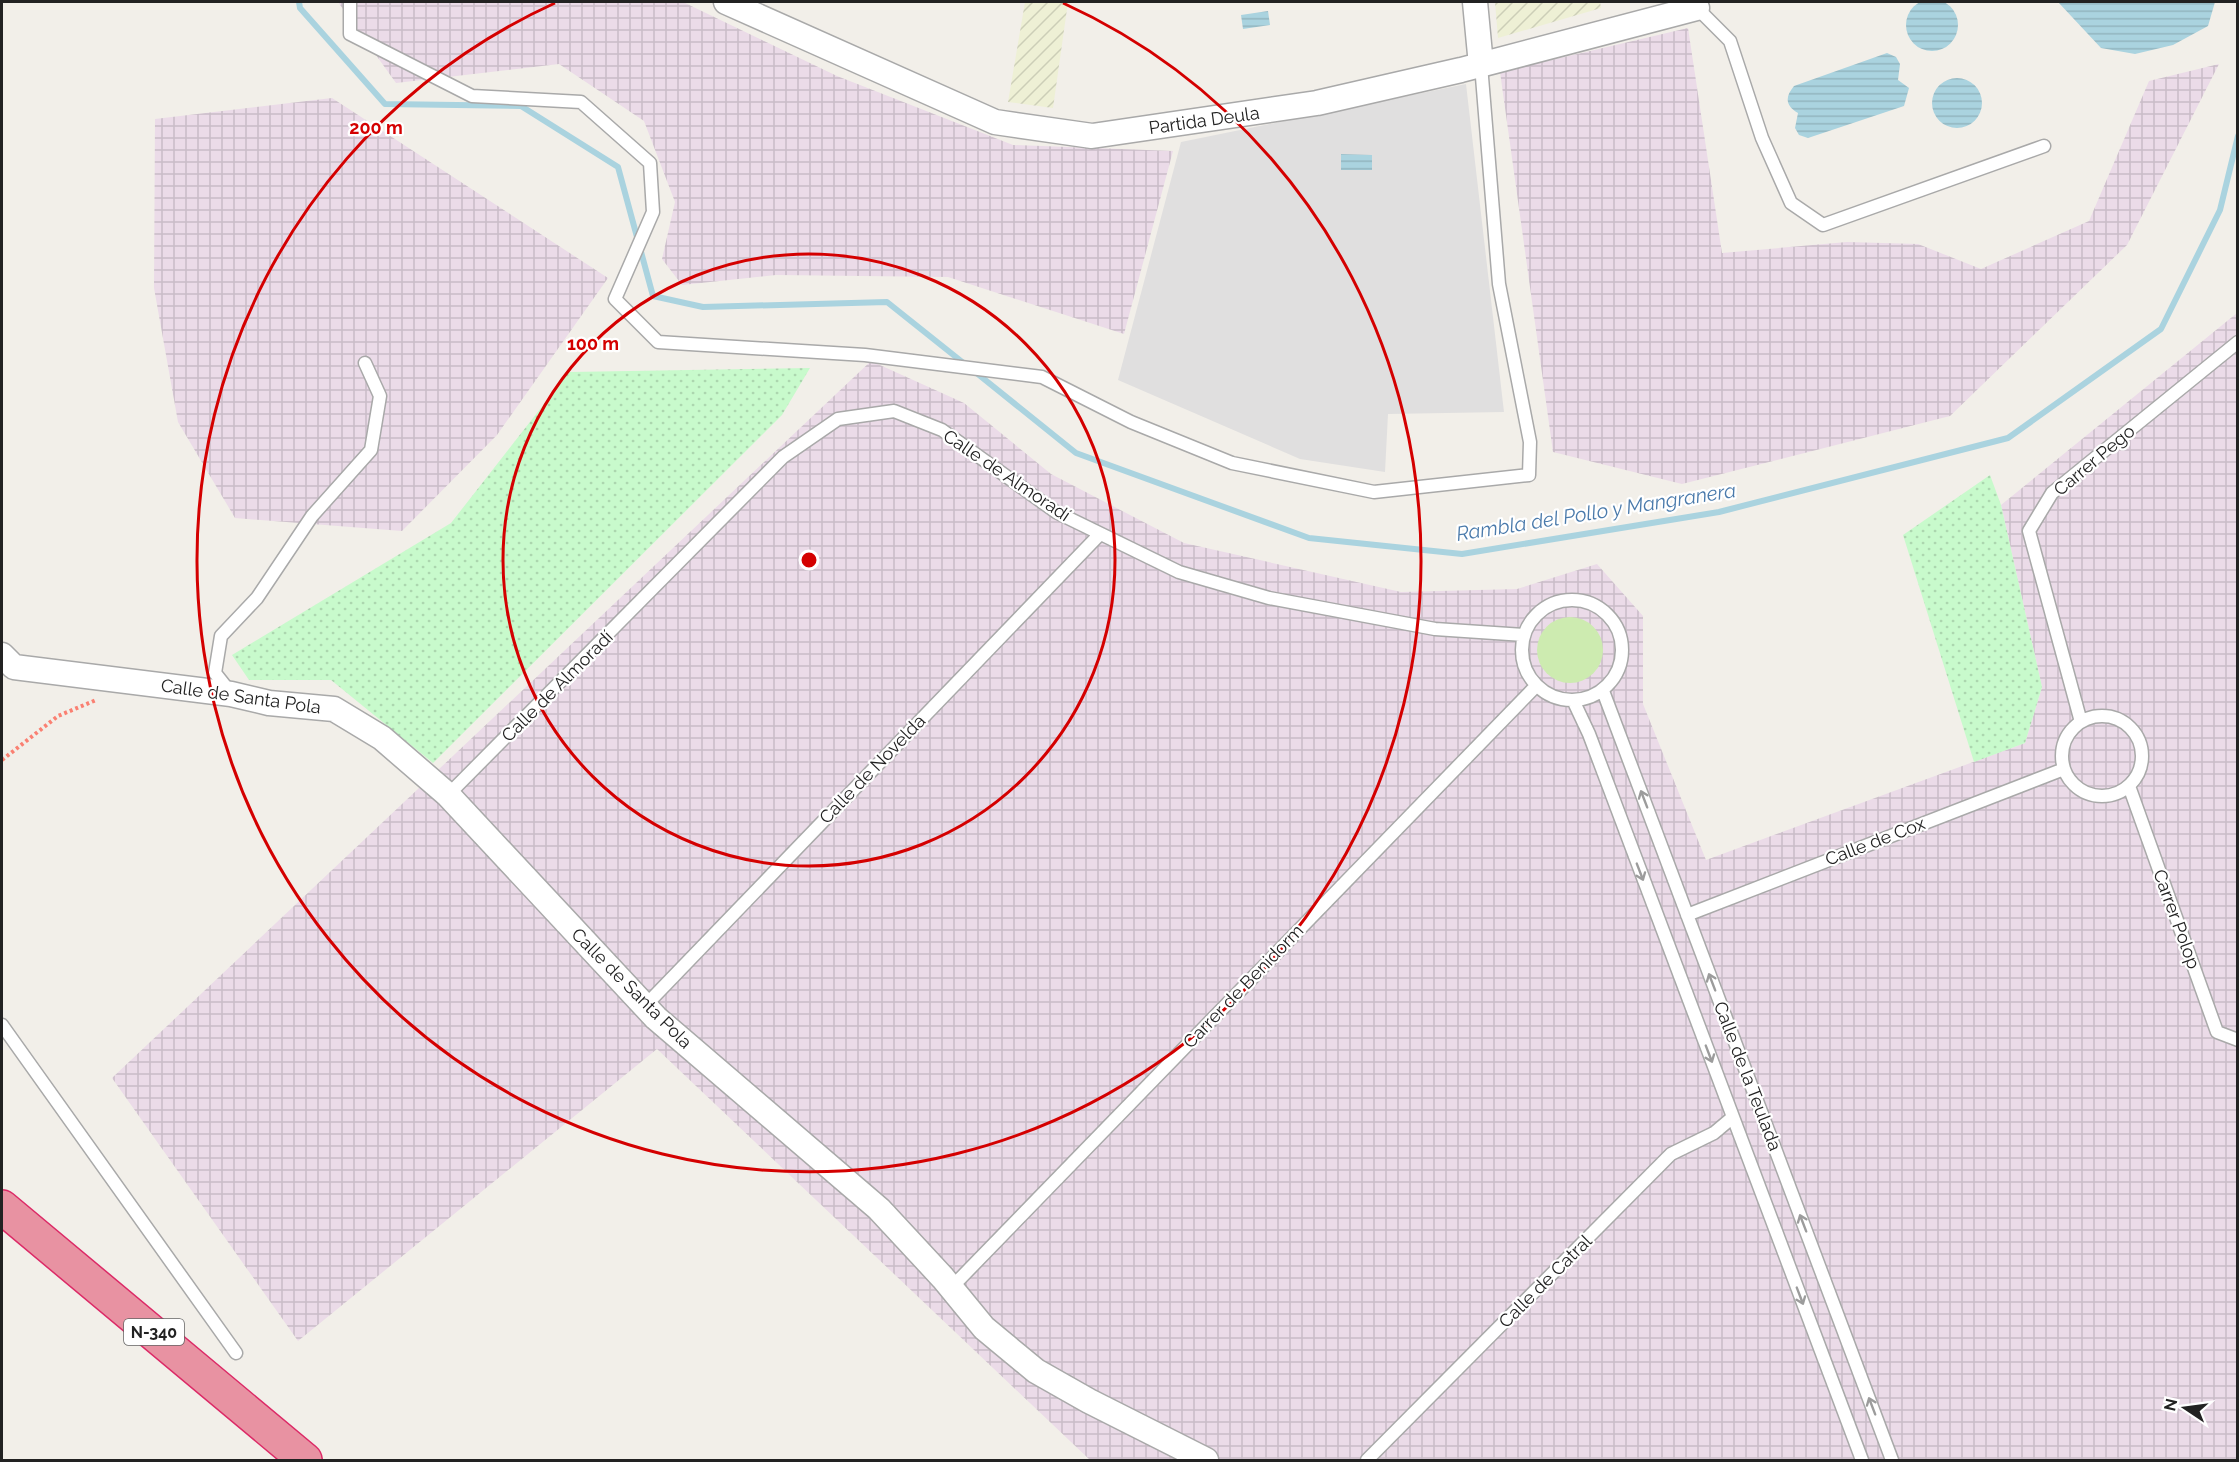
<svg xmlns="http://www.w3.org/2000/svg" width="2239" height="1462" viewBox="0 0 2239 1462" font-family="Raleway,sans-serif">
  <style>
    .residential { fill: #e0dfdf }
    .industrial { fill: url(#industrial-grid) }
    .farmland { fill: url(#farmland-furrows) }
    .grass { fill: #cdebb0 }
    .park { fill: url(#park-dots) }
    .water { fill: url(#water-rules) }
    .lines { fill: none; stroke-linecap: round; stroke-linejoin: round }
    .stream { stroke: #aad3df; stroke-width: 6 }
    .lane-casing { stroke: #a9a9a9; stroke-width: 15 }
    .street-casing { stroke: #a9a9a9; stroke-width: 27 }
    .highway-casing { stroke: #dc2a67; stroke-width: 36 }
    .path { stroke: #fa8072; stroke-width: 4; stroke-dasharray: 3 3; stroke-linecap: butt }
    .lane { stroke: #fff; stroke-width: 12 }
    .street { stroke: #fff; stroke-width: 24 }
    .highway { stroke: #e892a2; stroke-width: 33 }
    .oneway { stroke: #9c9c9c }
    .ring { fill: none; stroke: #d40000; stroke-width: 3 }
    .labels { text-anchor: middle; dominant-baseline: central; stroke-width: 4.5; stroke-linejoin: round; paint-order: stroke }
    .shield { fill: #fff; stroke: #646464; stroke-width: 1.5 }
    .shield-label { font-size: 16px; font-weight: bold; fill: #222 }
    .street-label { font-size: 18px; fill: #222; stroke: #fff }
    .water-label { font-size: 20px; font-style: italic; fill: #4a7aab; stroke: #fff }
    .centre { fill: #d40000; stroke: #fff; stroke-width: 3 }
    .ring-label { font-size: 18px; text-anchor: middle; font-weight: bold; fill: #d40000; stroke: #fff; stroke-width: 4.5; stroke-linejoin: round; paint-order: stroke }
  </style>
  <defs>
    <pattern id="industrial-grid" width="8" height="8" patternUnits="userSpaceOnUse" patternTransform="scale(1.5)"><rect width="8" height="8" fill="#ebdbe8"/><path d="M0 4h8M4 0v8" fill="none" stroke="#c9bcc7"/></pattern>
    <pattern id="farmland-furrows" width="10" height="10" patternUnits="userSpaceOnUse" patternTransform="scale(1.5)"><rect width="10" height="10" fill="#eef0d5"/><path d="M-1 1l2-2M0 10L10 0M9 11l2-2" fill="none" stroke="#ccceb7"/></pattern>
    <pattern id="park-dots" width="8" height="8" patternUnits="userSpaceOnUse" patternTransform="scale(1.5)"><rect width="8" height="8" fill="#c8facc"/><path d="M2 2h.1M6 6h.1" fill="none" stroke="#acd6af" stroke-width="1.8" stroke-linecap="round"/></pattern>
    <pattern id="water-rules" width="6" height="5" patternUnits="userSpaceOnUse" patternTransform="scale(1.5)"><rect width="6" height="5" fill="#aad3df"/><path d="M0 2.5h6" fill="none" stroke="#92b5bf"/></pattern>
  </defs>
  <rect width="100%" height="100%" fill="#f2efe9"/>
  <path class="residential" d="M 1466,84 L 1504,412 L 1388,414 L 1385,472 L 1300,459 L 1118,380 L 1181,142 Z"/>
  <path class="industrial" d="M 338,2 L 683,2 L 837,76 L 1013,145 L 1173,151 L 1124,334 L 948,277 L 776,275 L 682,285 L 662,259 L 675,202 L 644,121 L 559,64 L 396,83 Z
    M 1688,28 L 1722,253 L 1847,242 L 1918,244 L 1981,269 L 2089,221 L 2149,81 L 2219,64 L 2127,245 L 1950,416 L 1682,484 L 1553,452 L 1500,72 Z
    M 332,98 L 608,278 L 497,435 L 402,531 L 235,518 L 178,422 L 154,288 L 155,119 Z
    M 2237,313 L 2237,1460 L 1090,1460 L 657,1049 L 298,1341 L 112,1078 L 871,361 L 964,403 L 1051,474 L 1184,543 L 1401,592 L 1517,589 L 1597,564 L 1643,616 L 1643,704 L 1706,860 L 2025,743 L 2042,687 L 2001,505 Z"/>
  <path class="farmland" d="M 1025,2 L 1068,2 L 1053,108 L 1008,102 Z
    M 1495,2 L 1600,2 L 1601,8 L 1498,38 Z"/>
  <path class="grass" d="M1537 650a33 33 0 1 1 66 0a33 33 0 1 1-66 0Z"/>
  <path class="park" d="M 810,368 L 782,415 L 433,763 L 331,680 L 249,680 L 232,655 L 451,523 L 569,372 Z
    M 1990,475 L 2001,505 L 2042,687 L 2025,743 L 1974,762 L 1903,535 Z"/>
  <path class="water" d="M1906 25a26 26 0 1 1 52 0a26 26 0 1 1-52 0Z
    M 2058,2 L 2215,2 L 2208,26 L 2173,45 L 2135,54 L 2101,48 Z
    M 1268,11 L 1270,25 L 1243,29 L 1241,15 Z
    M 1887,53 L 1896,57 L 1900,64 L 1898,80 L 1909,88 L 1904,106 L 1808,138 L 1799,135 L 1795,128 L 1798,113 C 1785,105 1785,97 1794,86 Z
    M1932 103a25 25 0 1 1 50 0a25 25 0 1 1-50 0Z
    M 1341,154 L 1372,155 L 1372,170 L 1341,170 Z"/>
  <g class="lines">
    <path class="stream" d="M 299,2 L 300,8 L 385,104 L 521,106 L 618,167 L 653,296 L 703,307 L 887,302 L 966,365
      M 974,371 L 1076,453 L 1309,538 L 1462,554 L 1719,512 L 2008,438 L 2161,329 L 2220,210 L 2238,136"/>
    <defs>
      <path id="lane" d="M 350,2 L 350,34 L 472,96 L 581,102 L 650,163 L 653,212 L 615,299 L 658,342 L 865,355 L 1042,377 L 1131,422 L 1232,463 L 1374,492 L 1529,475 L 1530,442 L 1499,284 L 1481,65
        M 1697,8 L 1730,41 L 1762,138 L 1791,203 L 1823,225 L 2044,146
        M1522 650a50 50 0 1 1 100 0a50 50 0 1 1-100 0Z
        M 1603,691 L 1892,1460
        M 230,692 L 215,673 L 221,636 L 257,598 L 312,516 L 371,450 L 380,396 L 365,363
        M 1573,700 L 1589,734 L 1862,1460
        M2062 756a40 40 0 1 1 80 0a40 40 0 1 1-80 0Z
        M 2081,722 L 2029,531 L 2052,493 L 2238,342
        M 2129,786 L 2217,1032 L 2238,1040
        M 448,795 L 783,457 L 838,419 L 894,411 L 942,430 L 1056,512 L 1179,572 L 1269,598 L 1435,629 L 1524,635
        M 1687,915 L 2064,769
        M 645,1006 L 1100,534
        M 2,1025 L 236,1353
        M 951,1288 L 1536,686
        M 1367,1460 L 1671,1154 L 1714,1133 L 1733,1117"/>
      <path id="street" d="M 726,2 L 995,122 L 1092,136 L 1317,103 L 1461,70 L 1697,8
        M 1475,2 L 1481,65
        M 2,655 L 14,667 L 231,694 L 269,703 L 334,709 L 382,738 L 448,795 L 656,1018 L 879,1209 L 943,1278 L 984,1328 L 1036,1371 L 1089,1401 L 1206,1460"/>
      <path id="highway" d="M 2,1207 L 305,1460"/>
    </defs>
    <use href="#lane" class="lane-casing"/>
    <use href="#street" class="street-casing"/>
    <use href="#highway" class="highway-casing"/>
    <path class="path" d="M 2,760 L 58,716 L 96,700"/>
    <use href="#lane" class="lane"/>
    <use href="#street" class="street"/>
    <use href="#highway" class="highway"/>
  </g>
  <defs><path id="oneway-shaft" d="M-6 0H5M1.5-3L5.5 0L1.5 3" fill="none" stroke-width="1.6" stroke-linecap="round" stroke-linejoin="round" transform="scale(1.5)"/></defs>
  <g class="oneway">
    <use href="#oneway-shaft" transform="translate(1644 799) rotate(-111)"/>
    <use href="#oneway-shaft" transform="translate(1640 872) rotate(69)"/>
    <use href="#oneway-shaft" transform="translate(1712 982) rotate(-111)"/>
    <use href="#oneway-shaft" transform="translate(1709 1054) rotate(69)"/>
    <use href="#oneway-shaft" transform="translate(1803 1223) rotate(-111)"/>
    <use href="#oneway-shaft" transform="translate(1800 1296) rotate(69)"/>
    <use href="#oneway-shaft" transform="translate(1872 1406) rotate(-111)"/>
  </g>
  <g class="ring">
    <circle cx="809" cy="560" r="306"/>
    <path d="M1063 3A612 612 0 1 1 555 3"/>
  </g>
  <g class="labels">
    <rect class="shield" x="124" y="1319" width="60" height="26" rx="4.5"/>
    <g class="shield-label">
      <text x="154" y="1332">N-340</text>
    </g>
    <g class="street-label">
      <text transform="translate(1204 120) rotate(-8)">Partida Deula</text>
      <text transform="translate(2094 460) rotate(-40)">Carrer Pego</text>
      <text transform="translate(1007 475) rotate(34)">Calle de Almoradí</text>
      <text transform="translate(557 686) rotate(-45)">Calle de Almoradí</text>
      <text transform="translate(241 696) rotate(8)">Calle de Santa Pola</text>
      <text transform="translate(872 769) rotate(-46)">Calle de Novelda</text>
      <text transform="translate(1875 841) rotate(-21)">Calle de Cox</text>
      <text transform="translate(2177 919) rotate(70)">Carrer Polop</text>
      <text transform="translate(1243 986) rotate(-46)">Carrer de Benidorm</text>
      <text transform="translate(632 988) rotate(45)">Calle de Santa Pola</text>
      <text transform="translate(1748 1076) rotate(69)">Calle de la Teulada</text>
      <text transform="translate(1545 1281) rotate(-45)">Calle de Catral</text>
    </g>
    <g class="water-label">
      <text transform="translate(1596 512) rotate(-9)">Rambla del Pollo y Mangranera</text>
    </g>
  </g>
  <circle cx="809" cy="560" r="9" class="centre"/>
  <g class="ring-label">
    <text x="376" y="134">200 m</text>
    <text x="593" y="350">100 m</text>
  </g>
  <rect width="2239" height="1462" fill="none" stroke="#222222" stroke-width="6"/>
  <g transform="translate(2185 1408) rotate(283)" stroke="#ffffff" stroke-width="4.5" paint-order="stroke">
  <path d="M0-4.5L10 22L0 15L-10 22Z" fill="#222222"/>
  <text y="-9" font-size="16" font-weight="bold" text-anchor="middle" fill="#222222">N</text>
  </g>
</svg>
